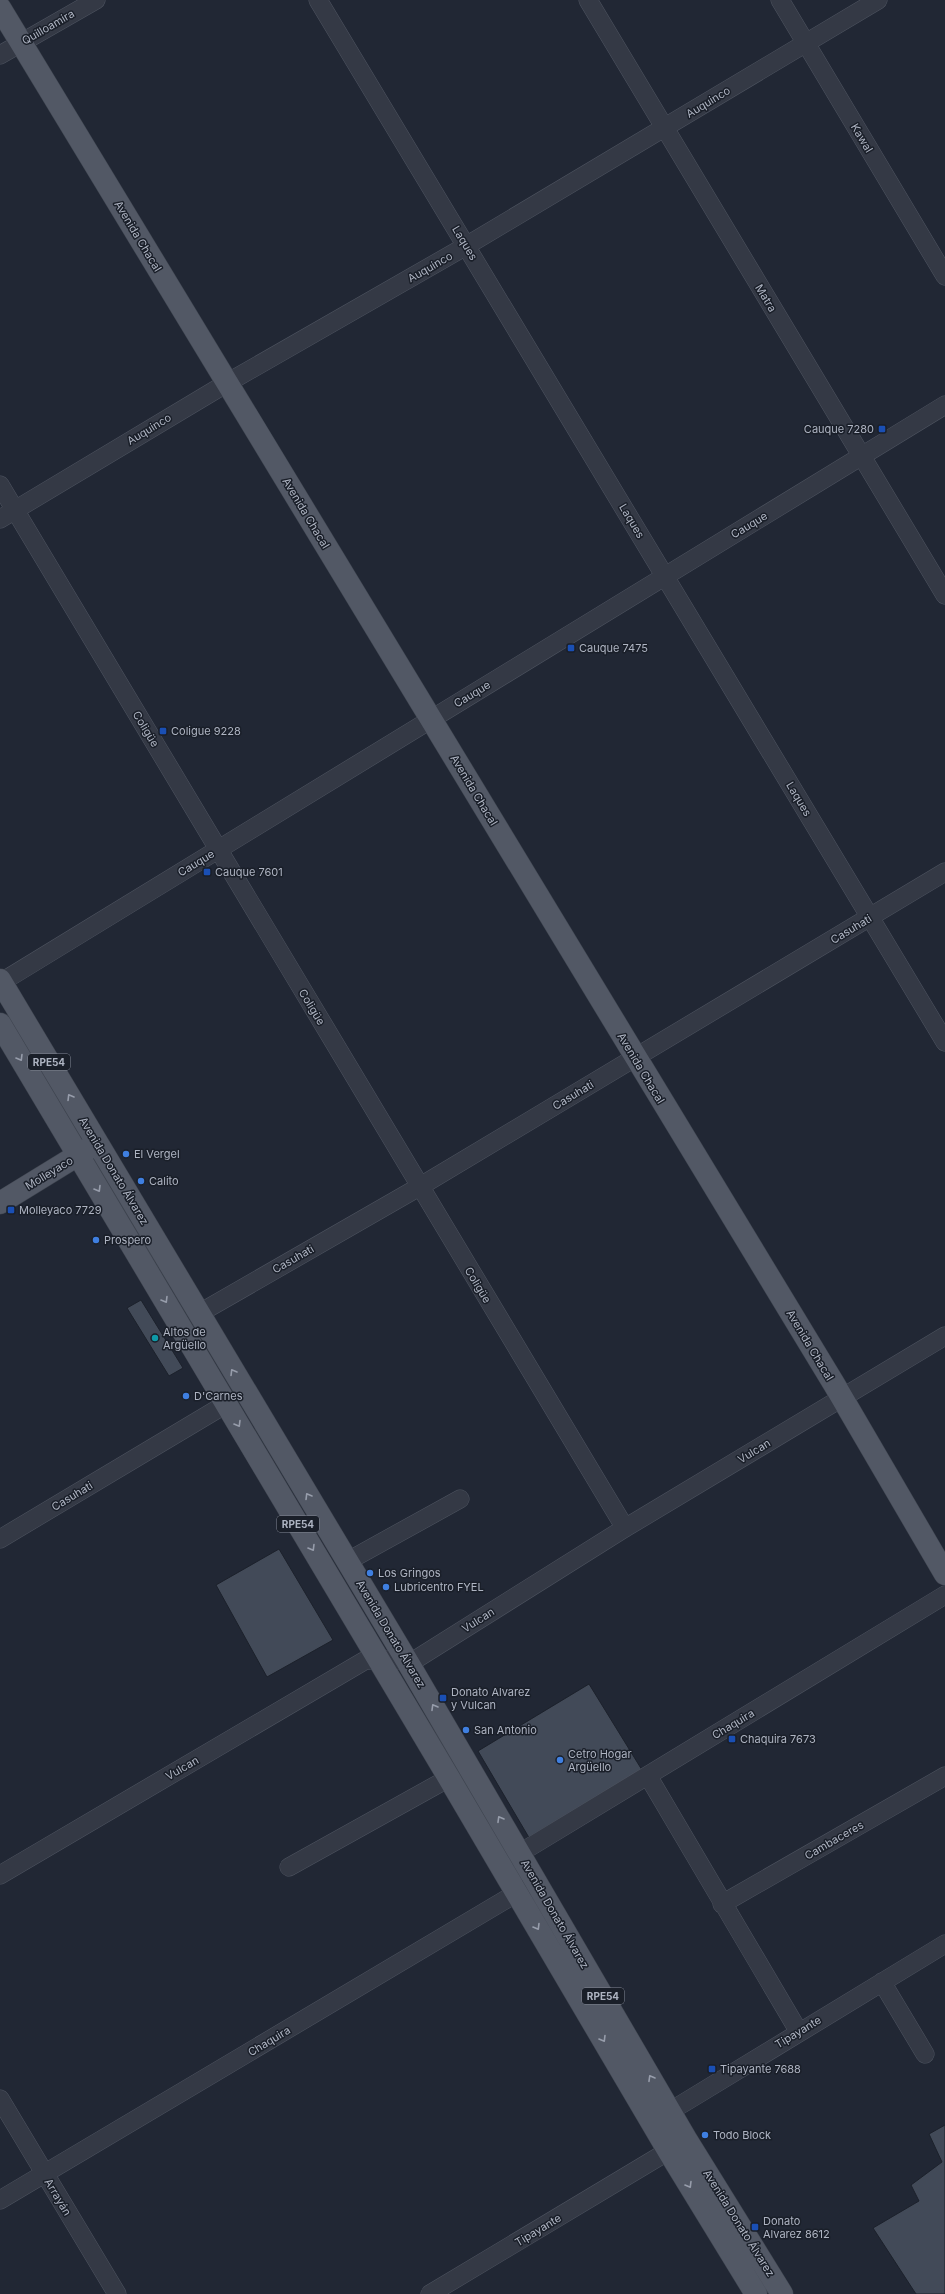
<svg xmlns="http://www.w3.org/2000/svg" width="945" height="2294" viewBox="0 0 945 2294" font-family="Inter,sans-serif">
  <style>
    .building { fill: #424a58; stroke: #1c212b }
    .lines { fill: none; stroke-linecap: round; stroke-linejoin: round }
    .minor-casing { stroke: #4e5460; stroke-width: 19 }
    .major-casing { stroke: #3d434e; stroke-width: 23 }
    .minor { stroke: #343945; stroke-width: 18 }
    .major { stroke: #525865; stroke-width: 22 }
    .oneway { stroke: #979dab }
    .transit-dot { fill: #1a4fb4; stroke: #1a1f29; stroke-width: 1.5 }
    .shop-dot { fill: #3f7fe0; stroke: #1a1f29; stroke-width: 1.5 }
    .culture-dot { fill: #0f9aa8; stroke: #1a1f29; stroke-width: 1.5 }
    .labels { text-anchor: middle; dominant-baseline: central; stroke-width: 3; stroke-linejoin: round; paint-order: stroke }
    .shield { fill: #1a1f29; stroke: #828794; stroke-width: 1 }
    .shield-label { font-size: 10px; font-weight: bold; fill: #aeb4c2 }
    .street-label { font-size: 11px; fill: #aeb4c2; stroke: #1a1f29 }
    .poi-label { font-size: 11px; fill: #aeb4c2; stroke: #1a1f29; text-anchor: start }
  </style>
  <rect width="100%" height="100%" fill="#212734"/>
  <path class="building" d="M 141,1300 L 183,1368 L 169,1376 L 127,1308 Z
    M 279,1549 L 333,1640 L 267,1677 L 216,1585 Z
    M 589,1684 L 642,1770 L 531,1841 L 478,1751 Z
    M 945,2125 L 945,2294 L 916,2294 L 873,2228 L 919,2201 L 911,2185 L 942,2162 L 929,2134 Z"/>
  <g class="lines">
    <defs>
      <path id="minor" d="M 318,0 L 945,1042
        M 588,0 L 945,595
        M 780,0 L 945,276
        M 0,55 L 96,0
        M 0,485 L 625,1528
        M 0,519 L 227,383 L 466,246 L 878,0
        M 0,983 L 945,405
        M 198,1314 L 419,1187 L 945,872
        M 0,1539 L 226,1404
        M 348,1561 L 460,1499
        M 648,1776 L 799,2032
        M 520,1853 L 945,1595
        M 289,1867 L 449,1778
        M 0,1875 L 364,1661 C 382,1657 400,1663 418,1658 L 625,1528 L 945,1336
        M 722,1904 L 945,1776
        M 882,1982 L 925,2054
        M 0,2099 L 117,2294
        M 659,2118 L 945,1944
        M 0,2200 L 537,1881
        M 430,2294 L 680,2144"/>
      <path id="major" d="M 0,8 L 834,1384 L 945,1574
        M 0,980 L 407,1661 L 686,2139 L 782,2294
        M 0,1024 L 449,1778 L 669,2152 L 756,2294
        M 0,1203 L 91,1147"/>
    </defs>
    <use href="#minor" class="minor-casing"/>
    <use href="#major" class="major-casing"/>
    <use href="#minor" class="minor"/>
    <use href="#major" class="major"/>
  </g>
  <defs><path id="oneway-chevron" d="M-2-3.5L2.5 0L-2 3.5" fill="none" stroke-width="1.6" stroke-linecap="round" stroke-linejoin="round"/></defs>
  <g class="oneway">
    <use href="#oneway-chevron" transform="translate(20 1058) rotate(59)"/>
    <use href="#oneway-chevron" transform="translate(70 1097) rotate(-121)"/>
    <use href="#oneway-chevron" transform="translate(98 1189) rotate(59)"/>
    <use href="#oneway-chevron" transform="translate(165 1300) rotate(59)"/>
    <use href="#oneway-chevron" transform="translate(233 1372) rotate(-121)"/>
    <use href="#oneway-chevron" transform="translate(238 1424) rotate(59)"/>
    <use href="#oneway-chevron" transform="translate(308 1496) rotate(-121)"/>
    <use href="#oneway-chevron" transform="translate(312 1548) rotate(59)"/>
    <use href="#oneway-chevron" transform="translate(434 1707) rotate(-120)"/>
    <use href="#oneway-chevron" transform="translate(500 1819) rotate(-120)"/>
    <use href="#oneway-chevron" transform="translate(537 1927) rotate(59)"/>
    <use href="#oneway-chevron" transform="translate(603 2039) rotate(59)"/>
    <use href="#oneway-chevron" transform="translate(651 2078) rotate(-120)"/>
    <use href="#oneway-chevron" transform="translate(689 2185) rotate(59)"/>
  </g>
  <g class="transit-dot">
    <rect x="878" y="425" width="8" height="8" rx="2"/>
    <rect x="567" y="644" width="8" height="8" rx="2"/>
    <rect x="159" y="727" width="8" height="8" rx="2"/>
    <rect x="203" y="868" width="8" height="8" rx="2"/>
    <rect x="7" y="1206" width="8" height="8" rx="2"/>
    <rect x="439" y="1694" width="8" height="8" rx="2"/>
    <rect x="728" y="1735" width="8" height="8" rx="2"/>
    <rect x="708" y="2065" width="8" height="8" rx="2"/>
    <rect x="751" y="2223" width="8" height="8" rx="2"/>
  </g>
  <g class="shop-dot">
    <circle cx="126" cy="1154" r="4"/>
    <circle cx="141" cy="1181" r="4"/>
    <circle cx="96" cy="1240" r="4"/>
    <circle cx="186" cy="1396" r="4"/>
    <circle cx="370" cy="1573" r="4"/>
    <circle cx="386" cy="1587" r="4"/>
    <circle cx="466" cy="1730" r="4"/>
    <circle cx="560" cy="1760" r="4"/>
    <circle cx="705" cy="2135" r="4"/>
  </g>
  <circle class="culture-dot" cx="155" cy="1338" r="4"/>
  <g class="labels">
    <g class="shield">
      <rect x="28" y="1054" width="42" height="16" rx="3"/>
      <rect x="277" y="1516" width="42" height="16" rx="3"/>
      <rect x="582" y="1988" width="42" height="16" rx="3"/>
    </g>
    <g class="shield-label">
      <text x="49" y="1062">RPE54</text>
      <text x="298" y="1524">RPE54</text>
      <text x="603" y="1996">RPE54</text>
    </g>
    <g class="street-label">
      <text transform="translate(48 27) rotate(-30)">Quilloamira</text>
      <text transform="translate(708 102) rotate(-31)">Auquinco</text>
      <text transform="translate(862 138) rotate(59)">Kawal</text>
      <text transform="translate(138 236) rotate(59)">Avenida Chacal</text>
      <text transform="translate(465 243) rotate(59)">Laques</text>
      <text transform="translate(430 267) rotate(-30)">Auquinco</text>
      <text transform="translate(766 298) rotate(59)">Matra</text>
      <text transform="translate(149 429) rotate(-31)">Auquinco</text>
      <text transform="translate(306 513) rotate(59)">Avenida Chacal</text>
      <text transform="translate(632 521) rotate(59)">Laques</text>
      <text transform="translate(749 525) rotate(-31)">Cauque</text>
      <text transform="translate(472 694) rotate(-31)">Cauque</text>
      <text transform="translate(146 729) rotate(59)">Coligüe</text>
      <text transform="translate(474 790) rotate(59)">Avenida Chacal</text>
      <text transform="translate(799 799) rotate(59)">Laques</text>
      <text transform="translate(196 863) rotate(-31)">Cauque</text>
      <text transform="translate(851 929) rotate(-31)">Casuhati</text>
      <text transform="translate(312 1007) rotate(59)">Coligüe</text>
      <text transform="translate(641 1068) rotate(59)">Avenida Chacal</text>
      <text transform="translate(573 1095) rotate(-31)">Casuhati</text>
      <text transform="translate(114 1171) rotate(59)">Avenida Donato Álvarez</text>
      <text transform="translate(49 1173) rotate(-31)">Molleyaco</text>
      <text transform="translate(293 1259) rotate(-30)">Casuhati</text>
      <text transform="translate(478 1285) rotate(59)">Coligüe</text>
      <text transform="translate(810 1345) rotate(59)">Avenida Chacal</text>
      <text transform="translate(754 1451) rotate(-31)">Vulcan</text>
      <text transform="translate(72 1496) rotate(-31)">Casuhati</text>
      <text transform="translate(478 1620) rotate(-32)">Vulcan</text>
      <text transform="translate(391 1634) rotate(59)">Avenida Donato Álvarez</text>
      <text transform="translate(733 1724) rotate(-31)">Chaquira</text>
      <text transform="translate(182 1768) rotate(-30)">Vulcan</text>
      <text transform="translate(834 1840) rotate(-30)">Cambaceres</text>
      <text transform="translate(555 1914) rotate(60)">Avenida Donato Álvarez</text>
      <text transform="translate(798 2032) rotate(-31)">Tipayante</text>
      <text transform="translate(269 2041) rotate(-31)">Chaquira</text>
      <text transform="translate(58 2197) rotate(59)">Arrayán</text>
      <text transform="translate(739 2223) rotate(58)">Avenida Donato Álvarez</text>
      <text transform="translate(538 2230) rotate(-31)">Tipayante</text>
    </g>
    <g class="poi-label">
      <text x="874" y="429" text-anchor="end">Cauque 7280</text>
      <text x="579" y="648">Cauque 7475</text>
      <text x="171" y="731">Coligue 9228</text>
      <text x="215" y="872">Cauque 7601</text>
      <text x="134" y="1154">El Vergel</text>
      <text x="149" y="1181">Calito</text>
      <text x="19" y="1210">Molleyaco 7729</text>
      <text x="104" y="1240">Prospero</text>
      <text x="163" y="1332">Altos de<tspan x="163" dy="13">Argüello</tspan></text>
      <text x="194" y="1396">D'Carnes</text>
      <text x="378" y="1573">Los Gringos</text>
      <text x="394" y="1587">Lubricentro FYEL</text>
      <text x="451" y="1692">Donato Alvarez<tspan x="451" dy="13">y Vulcan</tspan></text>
      <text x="474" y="1730">San Antonio</text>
      <text x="740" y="1739">Chaquira 7673</text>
      <text x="568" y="1754">Cetro Hogar<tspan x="568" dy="13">Argüello</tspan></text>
      <text x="720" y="2069">Tipayante 7688</text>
      <text x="713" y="2135">Todo Block</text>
      <text x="763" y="2221">Donato<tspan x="763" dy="13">Alvarez 8612</tspan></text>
    </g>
  </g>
</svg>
